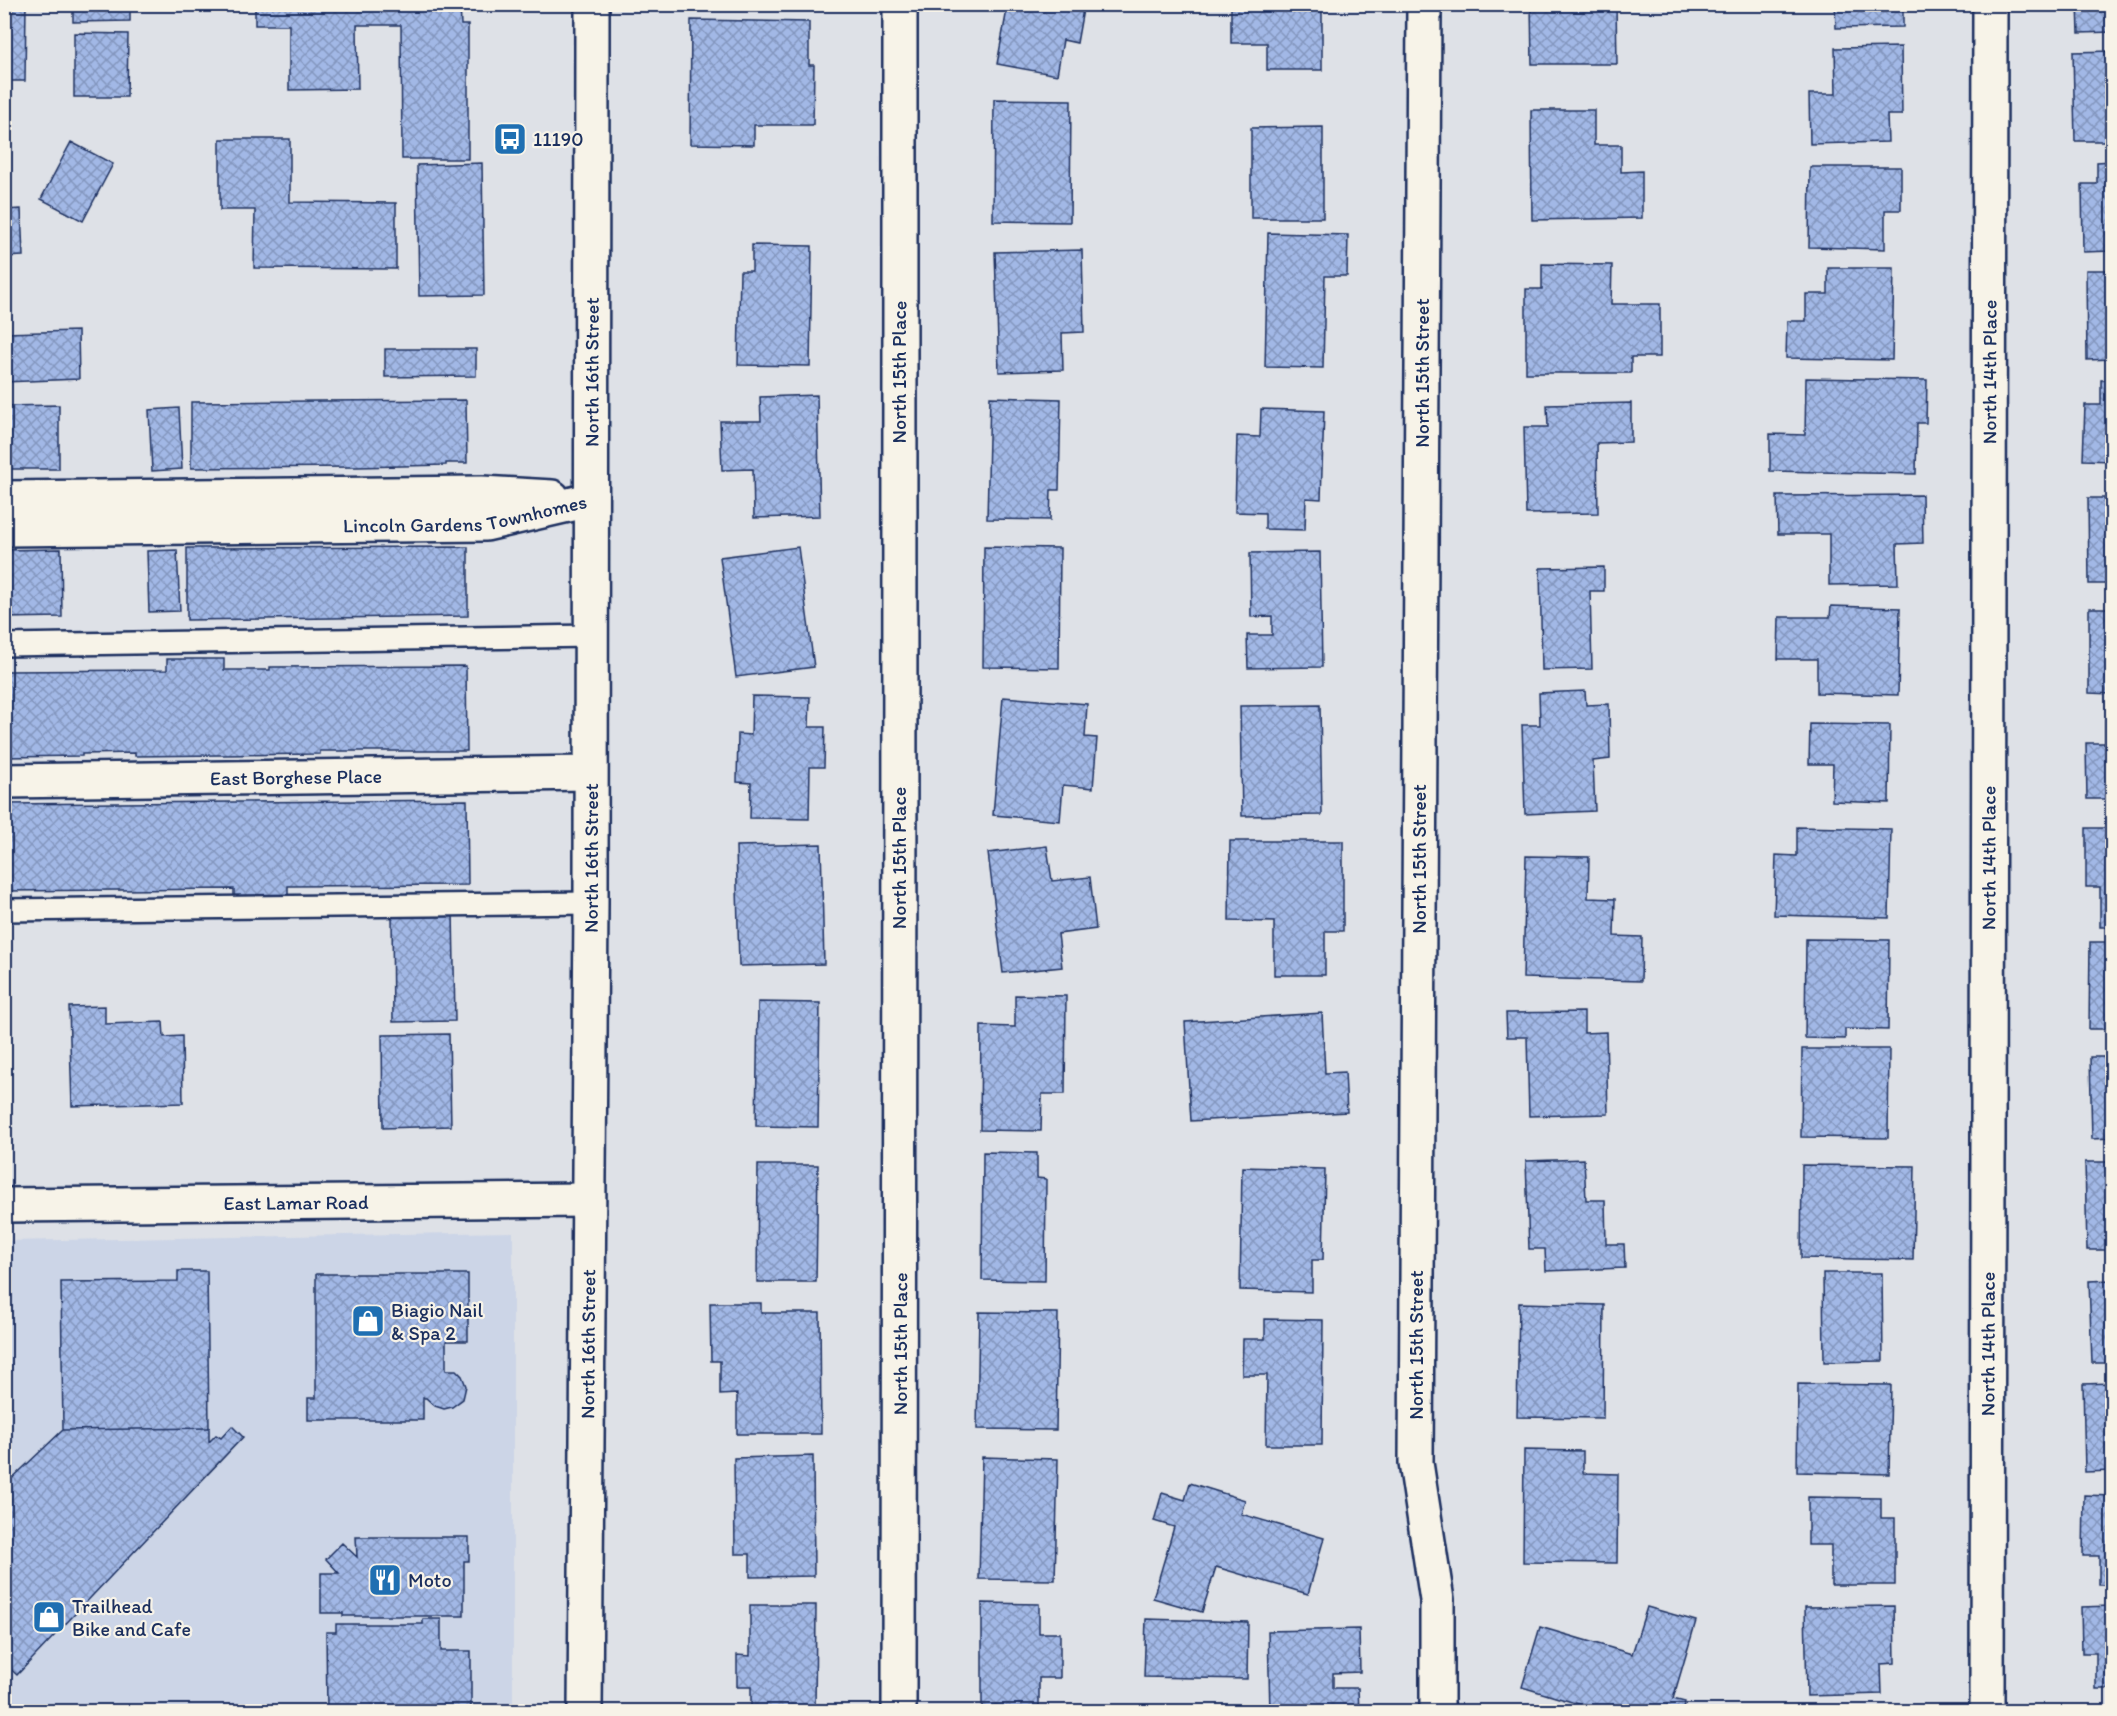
<svg xmlns="http://www.w3.org/2000/svg" width="2117" height="1716" viewBox="0 0 2117 1716" font-family="Itim,sans-serif">
  <style>
    .built { fill: #ccd5e7 }
    .building { fill: url(#building-cross-hatch); stroke: #1b2f5e; stroke-width: 1.5 }
    .lines { fill: none; stroke-linecap: round; stroke-linejoin: round }
    .lane-casing { stroke: #1b2f5e; stroke-width: 26 }
    .street-casing { stroke: #1b2f5e; stroke-width: 38 }
    .secondary-casing { stroke: #1b2f5e; stroke-width: 38 }
    .lane { stroke: #f7f3e8; stroke-width: 21 }
    .street { stroke: #f7f3e8; stroke-width: 33 }
    .secondary { stroke: #f7f3e8; stroke-width: 33 }
    .labels { text-anchor: middle; dominant-baseline: central; stroke-width: 4.5; stroke-linejoin: round; paint-order: stroke }
    .poi-label { font-size: 20px; fill: #1b2f5e; stroke: #f7f3e8; text-anchor: start }
    .street-label { font-size: 20px; fill: #1b2f5e; stroke: #f7f3e8 }
  </style>
  <defs>
    <pattern id="building-cross-hatch" width="8" height="8" patternUnits="userSpaceOnUse" patternTransform="scale(1.5)"><rect width="8" height="8" fill="#a2b8e6"/><path d="M0 0l8 8M0 8l8-8" fill="none" stroke="#8396be"/></pattern>
  </defs>
  <rect width="100%" height="100%" fill="#dee1e7"/>
  <filter id="ink" filterUnits="userSpaceOnUse"><feTurbulence type="fractalNoise" baseFrequency=".0167" numOctaves="2"/><feDisplacementMap in="SourceGraphic" scale="12" xChannelSelector="R" yChannelSelector="G"/><feConvolveMatrix kernelMatrix="1 2 1 2 8 2 1 2 1" color-interpolation-filters="sRGB"/></filter>
  <g filter="url(#ink)">
    <path class="built" d="M 513,1232 L 513,1711 L 5,1711 L 4,1241 Z"/>
    <path class="building" d="M 4,4 L 26,4 L 25,81 L 4,81 Z
      M 73,4 L 130,4 L 130,21 L 73,22 Z
      M 255,4 L 460,4 L 461,25 L 468,25 L 468,159 L 402,159 L 401,25 L 357,25 L 358,89 L 289,90 L 289,25 L 255,25 Z
      M 1008,4 L 1084,4 L 1077,43 L 1063,40 L 1057,75 L 997,64 Z
      M 1231,4 L 1322,4 L 1322,70 L 1267,70 L 1267,43 L 1231,43 Z
      M 1531,4 L 1616,4 L 1617,64 L 1532,64 Z
      M 1835,4 L 1903,4 L 1903,27 L 1836,28 Z
      M 2078,4 L 2112,4 L 2112,32 L 2079,33 Z
      M 691,20 L 809,22 L 809,65 L 814,65 L 813,125 L 754,125 L 754,145 L 690,144 Z
      M 74,33 L 128,34 L 127,97 L 74,97 Z
      M 1901,47 L 1902,115 L 1887,115 L 1888,142 L 1810,144 L 1809,94 L 1836,94 L 1835,48 Z
      M 2112,51 L 2112,141 L 2075,141 L 2073,52 Z
      M 994,99 L 1071,100 L 1070,222 L 993,221 Z
      M 1531,110 L 1594,110 L 1594,145 L 1621,145 L 1621,172 L 1642,171 L 1642,218 L 1532,220 Z
      M 507,123 L 514,123 L 513,142 L 507,142 Z
      M 1323,127 L 1323,218 L 1251,218 L 1251,128 Z
      M 220,139 L 290,139 L 290,202 L 396,203 L 396,269 L 254,268 L 255,210 L 220,210 Z
      M 71,142 L 113,164 L 83,221 L 41,199 Z
      M 2112,161 L 2112,251 L 2083,252 L 2082,184 L 2097,184 L 2097,162 Z
      M 482,163 L 484,295 L 419,296 L 417,165 Z
      M 1810,167 L 1901,167 L 1901,210 L 1885,210 L 1885,249 L 1809,247 Z
      M 21,209 L 23,256 L 4,257 L 4,210 Z
      M 1268,233 L 1348,235 L 1347,276 L 1325,276 L 1323,368 L 1265,367 Z
      M 752,245 L 812,246 L 810,366 L 738,365 L 740,271 L 752,271 Z
      M 1082,250 L 1084,332 L 1062,333 L 1063,370 L 999,372 L 995,252 Z
      M 1542,264 L 1612,265 L 1611,304 L 1660,304 L 1660,357 L 1631,357 L 1631,373 L 1526,373 L 1526,289 L 1542,289 Z
      M 1828,268 L 1894,268 L 1892,360 L 1786,358 L 1787,321 L 1806,321 L 1806,294 L 1828,294 Z
      M 2086,270 L 2112,270 L 2112,359 L 2087,360 Z
      M 78,331 L 79,379 L 4,382 L 4,333 Z
      M 385,349 L 476,349 L 476,376 L 385,377 Z
      M 1806,378 L 1927,380 L 1926,423 L 1917,423 L 1916,474 L 1770,471 L 1770,434 L 1805,435 Z
      M 2101,380 L 2112,380 L 2112,461 L 2083,460 L 2085,405 L 2101,405 Z
      M 817,395 L 820,516 L 754,518 L 753,469 L 722,470 L 720,421 L 761,421 L 760,397 Z
      M 990,397 L 1061,399 L 1059,490 L 1051,490 L 1050,520 L 987,519 Z
      M 466,400 L 467,463 L 446,463 L 446,465 L 357,467 L 191,468 L 191,402 Z
      M 1631,403 L 1631,442 L 1597,443 L 1598,513 L 1526,514 L 1524,427 L 1548,427 L 1547,405 Z
      M 59,405 L 59,469 L 4,469 L 4,406 Z
      M 179,408 L 182,469 L 152,471 L 149,410 Z
      M 1261,409 L 1324,411 L 1321,499 L 1306,498 L 1305,530 L 1265,529 L 1265,513 L 1235,512 L 1237,436 L 1260,437 Z
      M 1922,495 L 1923,543 L 1897,544 L 1898,584 L 1829,585 L 1829,534 L 1778,534 L 1777,496 Z
      M 2088,498 L 2112,498 L 2112,584 L 2089,584 Z
      M 468,547 L 468,616 L 187,620 L 187,548 Z
      M 798,547 L 814,667 L 736,677 L 720,557 Z
      M 984,547 L 1060,548 L 1059,668 L 983,667 Z
      M 61,549 L 62,617 L 4,618 L 4,550 Z
      M 177,550 L 180,611 L 149,612 L 147,551 Z
      M 1320,552 L 1322,667 L 1248,668 L 1247,635 L 1272,635 L 1272,616 L 1251,617 L 1250,553 Z
      M 1604,567 L 1604,591 L 1590,591 L 1592,669 L 1542,670 L 1540,568 Z
      M 1831,606 L 1900,608 L 1898,695 L 1817,693 L 1817,659 L 1778,659 L 1779,617 L 1830,617 Z
      M 2089,608 L 2112,608 L 2112,694 L 2089,693 Z
      M 167,659 L 224,659 L 224,670 L 270,670 L 270,667 L 466,666 L 467,751 L 320,751 L 320,754 L 135,756 L 135,753 L 82,754 L 82,756 L 4,757 L 4,671 L 167,670 Z
      M 1585,691 L 1586,705 L 1609,704 L 1610,759 L 1593,761 L 1595,811 L 1525,814 L 1522,725 L 1540,725 L 1539,693 Z
      M 752,696 L 810,697 L 809,727 L 825,727 L 824,767 L 810,767 L 809,819 L 750,818 L 751,783 L 737,782 L 738,734 L 751,735 Z
      M 1003,697 L 1087,704 L 1085,737 L 1097,738 L 1093,788 L 1063,785 L 1060,821 L 993,815 Z
      M 1320,705 L 1322,815 L 1242,816 L 1240,706 Z
      M 2105,719 L 2112,719 L 2112,799 L 2087,799 L 2086,743 L 2105,743 Z
      M 1810,724 L 1890,725 L 1889,803 L 1832,801 L 1833,764 L 1809,764 Z
      M 467,800 L 468,885 L 288,886 L 288,902 L 234,902 L 234,889 L 4,891 L 4,804 Z
      M 1797,827 L 1891,829 L 1889,918 L 1774,915 L 1776,855 L 1797,856 Z
      M 2086,828 L 2112,828 L 2112,927 L 2100,927 L 2100,887 L 2086,887 Z
      M 1230,841 L 1343,841 L 1343,931 L 1325,931 L 1325,975 L 1274,975 L 1274,922 L 1229,921 Z
      M 821,844 L 824,964 L 739,966 L 736,846 Z
      M 1047,846 L 1052,881 L 1090,877 L 1096,929 L 1058,934 L 1062,967 L 1003,973 L 988,853 Z
      M 1526,856 L 1589,857 L 1588,898 L 1615,899 L 1614,936 L 1642,937 L 1641,981 L 1523,978 Z
      M 453,912 L 455,1021 L 393,1022 L 392,914 Z
      M 1806,939 L 1889,940 L 1888,1030 L 1845,1029 L 1845,1039 L 1805,1038 Z
      M 2090,942 L 2112,942 L 2112,1029 L 2089,1029 Z
      M 1015,995 L 1066,996 L 1065,1094 L 1042,1094 L 1041,1131 L 980,1130 L 981,1026 L 1015,1027 Z
      M 758,1002 L 820,1003 L 818,1127 L 756,1126 Z
      M 105,1006 L 105,1024 L 163,1022 L 164,1037 L 182,1036 L 183,1103 L 72,1106 L 69,1007 Z
      M 1584,1012 L 1584,1033 L 1606,1032 L 1608,1114 L 1529,1116 L 1527,1037 L 1507,1037 L 1506,1013 Z
      M 1322,1013 L 1325,1073 L 1345,1072 L 1347,1112 L 1191,1121 L 1185,1022 Z
      M 449,1034 L 451,1126 L 383,1128 L 382,1035 Z
      M 1802,1049 L 1889,1049 L 1888,1138 L 1801,1137 Z
      M 2090,1057 L 2112,1057 L 2112,1138 L 2092,1139 Z
      M 983,1152 L 1037,1153 L 1037,1178 L 1046,1179 L 1045,1281 L 982,1280 Z
      M 1584,1159 L 1586,1200 L 1605,1200 L 1606,1244 L 1624,1244 L 1625,1268 L 1546,1271 L 1545,1249 L 1529,1249 L 1526,1161 Z
      M 2085,1162 L 2112,1162 L 2112,1250 L 2087,1250 Z
      M 758,1165 L 818,1165 L 816,1282 L 757,1282 Z
      M 1802,1165 L 1915,1166 L 1913,1260 L 1801,1258 Z
      M 1242,1167 L 1325,1169 L 1323,1260 L 1312,1260 L 1312,1292 L 1240,1290 Z
      M 178,1271 L 207,1271 L 209,1428 L 63,1430 L 61,1282 L 178,1281 Z
      M 1823,1273 L 1882,1273 L 1883,1361 L 1824,1362 Z
      M 316,1274 L 468,1274 L 468,1341 L 446,1341 L 446,1370 L 456,1370 L 462,1376 L 466,1386 L 463,1399 L 452,1407 L 444,1409 L 435,1406 L 426,1398 L 423,1398 L 423,1420 L 308,1420 L 308,1398 L 316,1398 Z
      M 2112,1280 L 2112,1363 L 2092,1363 L 2089,1281 Z
      M 710,1303 L 761,1303 L 761,1313 L 820,1313 L 821,1434 L 737,1434 L 737,1394 L 720,1395 L 720,1361 L 711,1361 Z
      M 1519,1303 L 1604,1305 L 1603,1418 L 1517,1417 Z
      M 979,1312 L 1058,1313 L 1056,1430 L 977,1429 Z
      M 1265,1319 L 1323,1320 L 1322,1445 L 1266,1445 L 1267,1375 L 1242,1375 L 1243,1339 L 1265,1339 Z
      M 2112,1383 L 2112,1471 L 2085,1472 L 2083,1384 Z
      M 1798,1384 L 1891,1385 L 1889,1474 L 1797,1472 Z
      M 232,1426 L 243,1437 L 17,1675 L 4,1663 L 4,1660 L 9,1656 L 4,1651 L 10,1646 L 4,1642 L 4,1486 L 63,1430 L 209,1428 L 209,1442 L 216,1435 L 221,1438 Z
      M 1524,1450 L 1583,1451 L 1583,1473 L 1618,1474 L 1617,1563 L 1523,1562 Z
      M 813,1456 L 814,1576 L 750,1577 L 750,1554 L 735,1554 L 734,1458 Z
      M 982,1457 L 1058,1459 L 1055,1580 L 979,1579 Z
      M 1190,1483 L 1245,1500 L 1241,1514 L 1324,1538 L 1308,1594 L 1216,1567 L 1202,1612 L 1153,1598 L 1174,1527 L 1154,1521 L 1162,1493 L 1185,1500 Z
      M 2084,1495 L 2112,1496 L 2112,1585 L 2099,1585 L 2099,1556 L 2083,1556 Z
      M 1808,1497 L 1881,1498 L 1881,1518 L 1895,1518 L 1895,1585 L 1831,1585 L 1831,1545 L 1808,1545 Z
      M 356,1537 L 469,1537 L 469,1561 L 464,1561 L 464,1616 L 343,1616 L 343,1613 L 321,1613 L 321,1573 L 339,1573 L 326,1559 L 342,1543 L 357,1557 Z
      M 982,1603 L 1039,1604 L 1039,1633 L 1060,1633 L 1060,1678 L 1039,1678 L 1039,1712 L 982,1712 Z
      M 750,1605 L 816,1605 L 815,1712 L 751,1712 L 751,1687 L 737,1687 L 737,1655 L 750,1656 Z
      M 1894,1606 L 1895,1663 L 1881,1664 L 1882,1694 L 1807,1696 L 1805,1607 Z
      M 2112,1606 L 2112,1689 L 2096,1689 L 2096,1653 L 2082,1653 L 2081,1607 Z
      M 1647,1607 L 1696,1621 L 1673,1699 L 1685,1702 L 1682,1712 L 1605,1712 L 1522,1687 L 1540,1627 L 1632,1654 Z
      M 423,1619 L 441,1619 L 441,1651 L 471,1651 L 471,1708 L 400,1709 L 400,1711 L 327,1710 L 326,1632 L 336,1632 L 336,1624 L 423,1624 Z
      M 1146,1619 L 1248,1622 L 1247,1679 L 1144,1677 Z
      M 1359,1629 L 1360,1672 L 1333,1673 L 1333,1688 L 1358,1688 L 1359,1712 L 1270,1712 L 1268,1631 Z"/>
    <g class="lines">
      <defs>
        <path id="lane" d="M 4,645 L 591,636
          M 4,910 L 591,903"/>
        <g id="street">
          <path d="M 1424,4 L 1416,1463 L 1437,1600 L 1437,1712"/>
          <path d="M 4,498 L 482,493 L 552,497"/>
          <path id="s1" d="M 4,529 L 486,524 L 590,500"/>
          <path id="s2" d="M 4,781 L 590,773"/>
          <path id="s3" d="M 4,1205 L 588,1200"/>
          <path id="s4" d="M 899,1712 C 902,1142 898,574 900,4"/>
          <path id="s5" d="M 1987,1712 L 1990,4"/>
        </g>
        <g id="secondary">
          <path id="s6" d="M 585,1712 L 591,903 L 592,4"/>
        </g>
      </defs>
      <use href="#lane" class="lane-casing"/>
      <use href="#street" class="street-casing"/>
      <use href="#secondary" class="secondary-casing"/>
      <use href="#lane" class="lane"/>
      <use href="#street" class="street"/>
      <use href="#secondary" class="secondary"/>
    </g>
  </g>
  <defs>
    <symbol id="bus-square" viewBox="-11 -11 22 22"><rect x="-9" y="-9" width="18" height="18" rx="4" fill="#1f6fb2" stroke="#f7f3e8"/><path d="M-5-6H5V4H4V6H2V4H-2V6H-4V4H-5ZM-3.5-4V0h7V-4ZM-3.5 1.2v1.5H-2V1.2ZM2 1.2v1.5H3.5V1.2Z" fill="#fff"/></symbol>
    <symbol id="shop-square" viewBox="-11 -11 22 22"><rect x="-9" y="-9" width="18" height="18" rx="4" fill="#1f6fb2" stroke="#f7f3e8"/><path d="M-5-2.5h2.3a2.7 3.5 0 0 1 5.4 0H5L5.5 6h-11ZM-1.5-2.5h3a1.5 2.3 0 0 0-3 0Z" fill="#fff"/></symbol>
    <symbol id="restaurant-square" viewBox="-11 -11 22 22"><rect x="-9" y="-9" width="18" height="18" rx="4" fill="#1f6fb2" stroke="#f7f3e8"/><path d="M-5-6h1v4h1v-4h1v4h1v-4h1v5L-1.5 .5V6h-2V.5L-5-1ZM5-6V6H3V1.5H1.5Q1.5-4 5-6Z" fill="#fff"/></symbol>
  </defs>
  <g fill-rule="evenodd">
    <use href="#bus-square" x="491" y="120" width="38" height="38"/>
    <use href="#shop-square" x="349" y="1302" width="38" height="38"/>
    <use href="#restaurant-square" x="366" y="1561" width="38" height="38"/>
    <use href="#shop-square" x="30" y="1598" width="38" height="38"/>
  </g>
  <g class="labels">
    <g class="poi-label">
      <text x="533" y="139">11190</text>
      <text x="391" y="1310">Biagio Nail<tspan x="391" dy="23">&amp; Spa 2</tspan></text>
      <text x="408" y="1580">Moto</text>
      <text x="72" y="1606">Trailhead<tspan x="72" dy="23">Bike and Cafe</tspan></text>
    </g>
    <g class="street-label">
      <text stroke="none"><textPath href="#s6" startOffset="1340">North 16th Street</textPath></text>
      <text stroke="none"><textPath href="#s4" startOffset="1340">North 15th Place</textPath></text>
      <text stroke="none"><textPath href="#s5" startOffset="1340">North 14th Place</textPath></text>
      <text transform="translate(1422 373) rotate(-90)">North 15th Street</text>
      <text stroke="none"><textPath href="#s1" startOffset="462">Lincoln Gardens Townhomes</textPath></text>
      <text stroke="none"><textPath href="#s2" startOffset="292">East Borghese Place</textPath></text>
      <text stroke="none"><textPath href="#s6" startOffset="854">North 16th Street</textPath></text>
      <text transform="translate(899 858) rotate(-90)">North 15th Place</text>
      <text stroke="none"><textPath href="#s5" startOffset="854">North 14th Place</textPath></text>
      <text transform="translate(1419 859) rotate(-90)">North 15th Street</text>
      <text stroke="none"><textPath href="#s3" startOffset="292">East Lamar Road</textPath></text>
      <text stroke="none"><textPath href="#s6" startOffset="368">North 16th Street</textPath></text>
      <text stroke="none"><textPath href="#s4" startOffset="368">North 15th Place</textPath></text>
      <text stroke="none"><textPath href="#s5" startOffset="368">North 14th Place</textPath></text>
      <text transform="translate(1416 1345) rotate(-90)">North 15th Street</text>
    </g>
  </g>
  <rect width="2117" height="1716" fill="none" stroke="#f7f3e8" stroke-width="24"/>
  <rect x="12" y="12" width="2093" height="1692" fill="none" stroke="#1b2f5e" stroke-width="2" filter="url(#ink)"/>
</svg>
